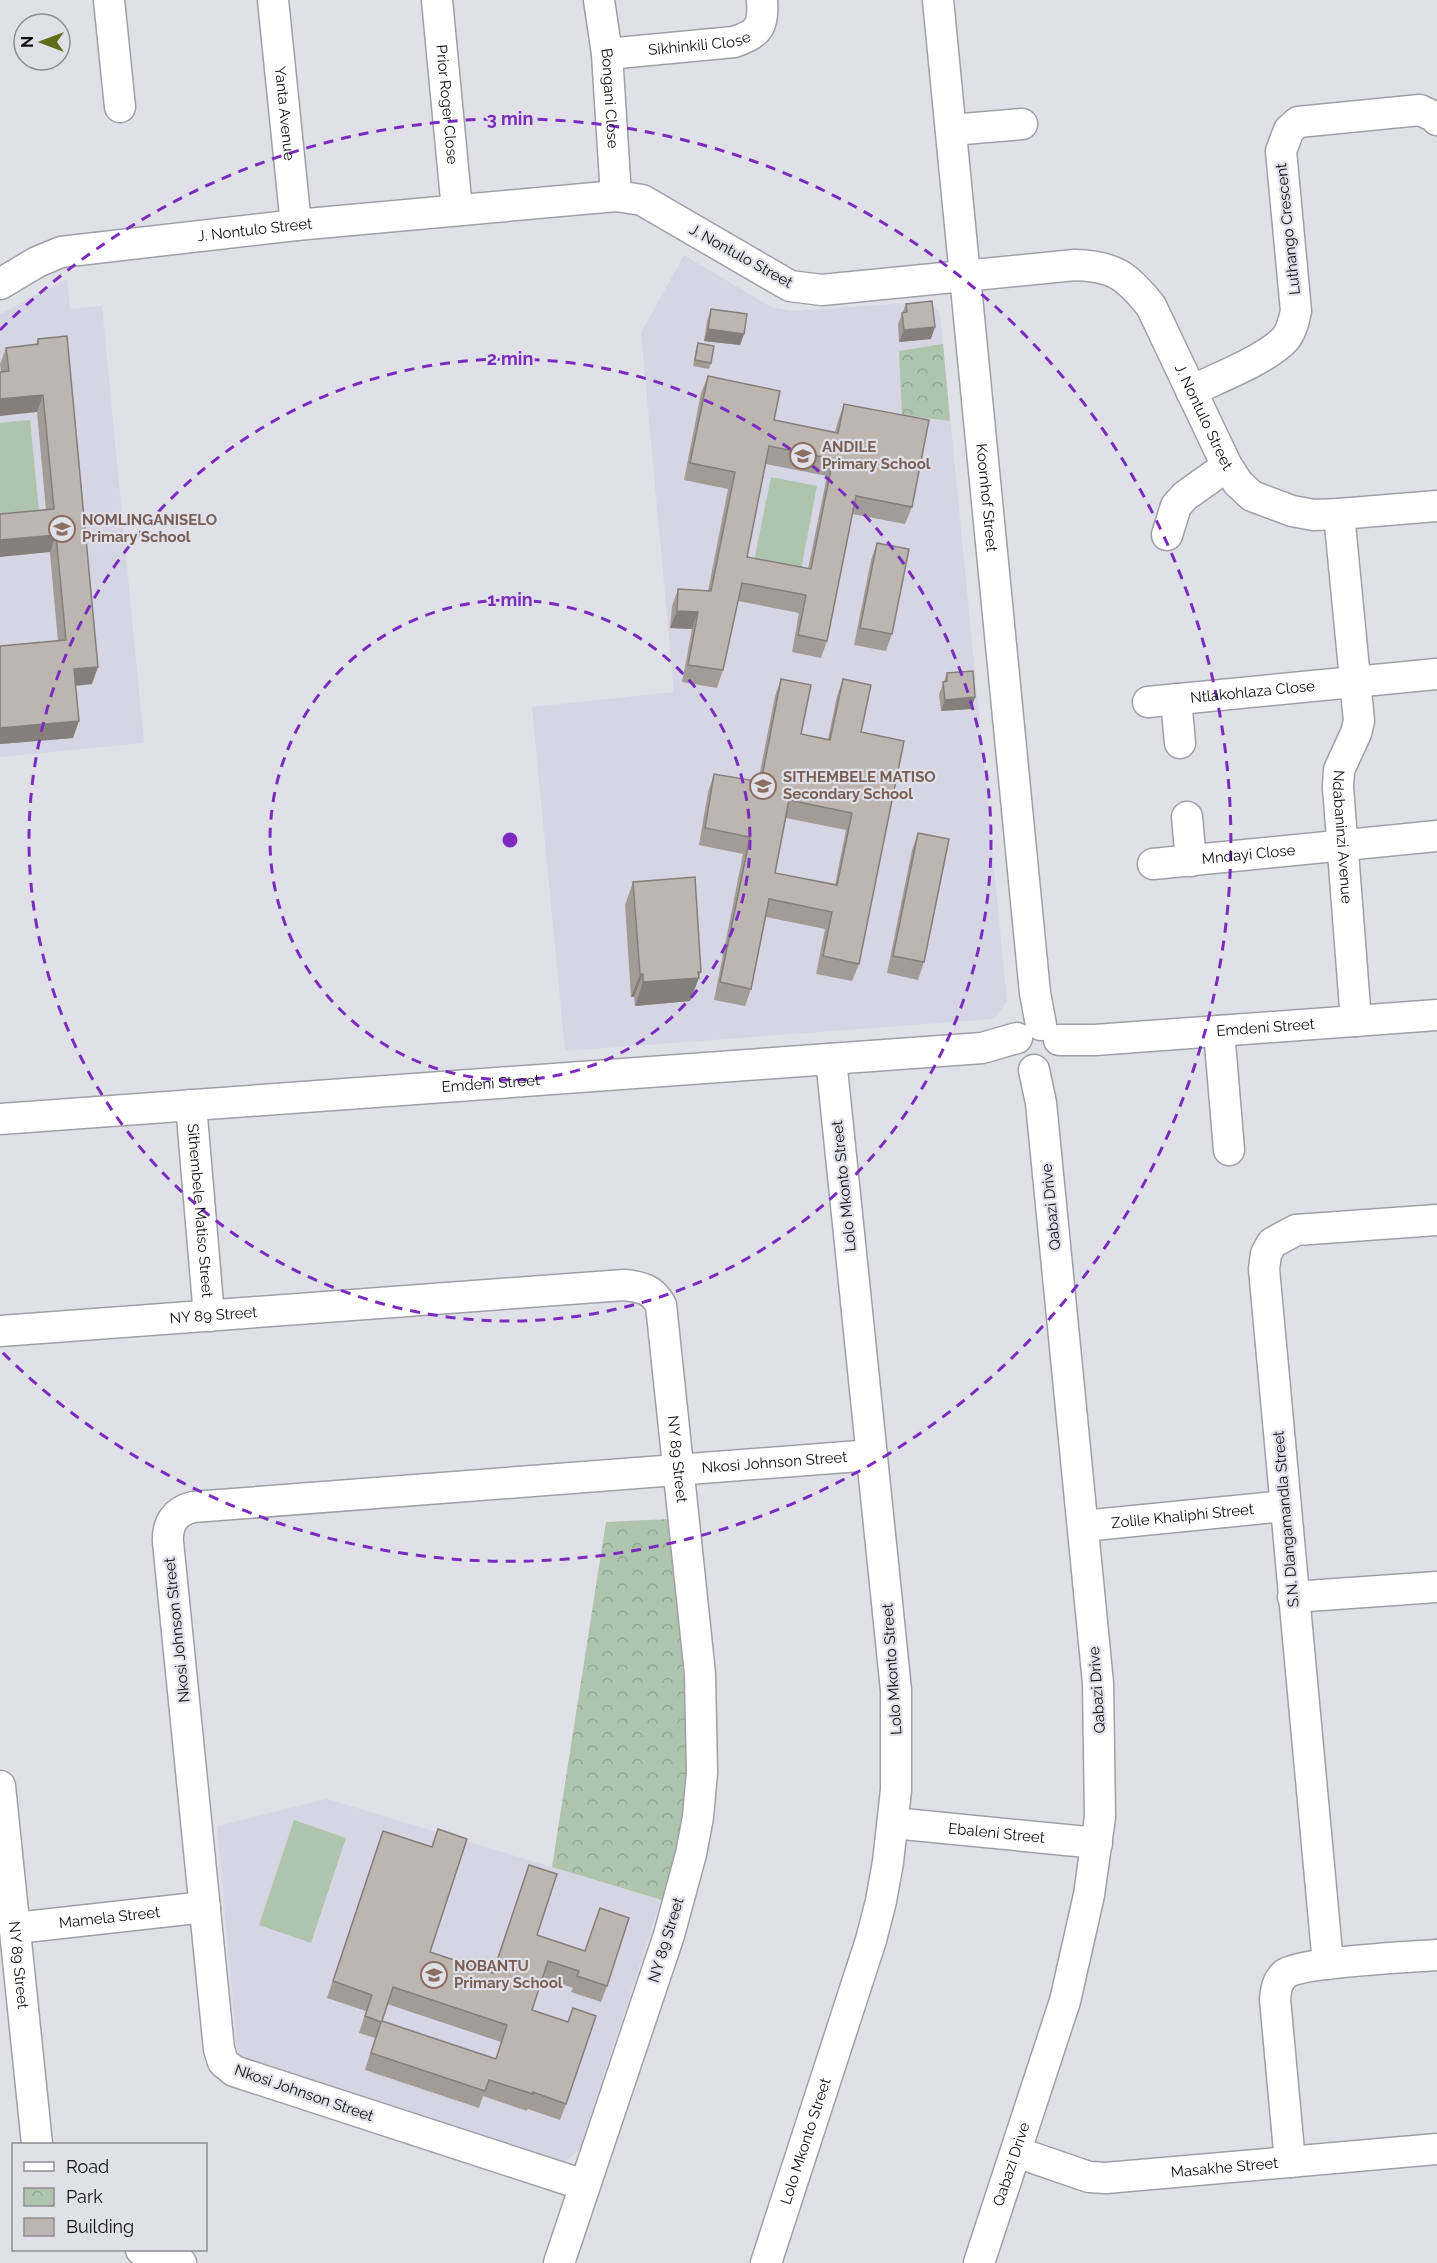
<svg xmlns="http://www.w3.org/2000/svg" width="1437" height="2263" viewBox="0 0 1437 2263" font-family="Raleway,sans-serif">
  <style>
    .built { fill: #d6d5e4 }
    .park { fill: url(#park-crowns) }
    .garden { fill: #aec4ac }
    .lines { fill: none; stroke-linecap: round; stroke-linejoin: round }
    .minor-casing { stroke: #9f9fa7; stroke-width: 33 }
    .minor { stroke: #fff; stroke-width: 30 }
    .wall { fill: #a29c97; fill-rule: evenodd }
    .shaded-wall { fill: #847f7b }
    .building { fill: #bcb5b0; stroke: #847f7b; stroke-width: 1.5; fill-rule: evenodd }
    .ring { fill: none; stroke: #7b2cbf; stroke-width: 3; stroke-dasharray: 10 8 }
    .labels { text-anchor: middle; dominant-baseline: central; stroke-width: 4.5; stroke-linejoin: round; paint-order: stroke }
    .street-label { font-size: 15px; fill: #101013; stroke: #e0e0e8 }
    .education-label { font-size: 15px; font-weight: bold; fill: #785e54; stroke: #e0e0e8; text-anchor: start }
    .centre { fill: #7b2cbf; stroke: #e0e0e8; stroke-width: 3 }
    .ring-label { font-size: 18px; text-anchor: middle; font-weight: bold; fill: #7b2cbf; stroke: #e0e0e8; stroke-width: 4.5; stroke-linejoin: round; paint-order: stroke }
  </style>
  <defs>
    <pattern id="park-crowns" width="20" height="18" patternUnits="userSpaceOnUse" patternTransform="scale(1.5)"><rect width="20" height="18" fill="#aec4ac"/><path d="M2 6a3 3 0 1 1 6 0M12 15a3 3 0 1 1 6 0" fill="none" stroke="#95a793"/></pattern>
  </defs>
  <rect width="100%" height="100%" fill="#e0e0e8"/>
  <path class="built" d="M 684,255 L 771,307 L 794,311 L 922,302 L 932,303 L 940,314 L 1007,1001 L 994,1019 L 565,1051 L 532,707 L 674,692 L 641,333 Z
    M 67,279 L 70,309 L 102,306 L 144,743 L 0,757 L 0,314 Z
    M 327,1799 L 661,1900 L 579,2151 L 561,2164 L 244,2060 L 237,2049 L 217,1826 Z"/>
  <path class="park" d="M 943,344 L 950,421 L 902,415 L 899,351 Z
    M 670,1519 L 688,1690 L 689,1750 L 685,1817 L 665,1901 L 552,1867 L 606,1522 Z"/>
  <path class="garden" d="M 30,420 L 39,511 L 0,515 L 0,423 Z
    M 771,477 L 817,486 L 800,575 L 753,566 Z
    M 294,1820 L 346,1838 L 311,1943 L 259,1925 Z"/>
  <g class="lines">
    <defs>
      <g id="minor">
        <path d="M 109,0 L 120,107"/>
        <path id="s1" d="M 273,0 L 296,225"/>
        <path id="s2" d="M 437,0 L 457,210"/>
        <path id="s3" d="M 599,0 L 607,54 L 616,196"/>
        <path id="s4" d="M 938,0 L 1035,993 L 1041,1025"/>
        <path id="s5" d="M 607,54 L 734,42 C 759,34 764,26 762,0"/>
        <path d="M 951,130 L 1022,124"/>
        <path id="s6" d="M 0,284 L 37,262 L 61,252 L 296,225 L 616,196 L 642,200 L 790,286 L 822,290 L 1075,265 C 1114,266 1127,276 1151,306 L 1227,466 L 1238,483 L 1252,496 L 1292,511 L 1314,515 L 1339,514 L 1437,506"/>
        <path d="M 1191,391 C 1217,378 1268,359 1286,338 C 1292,330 1294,320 1296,311 L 1281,151 L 1289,130 L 1298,122 L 1420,110 L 1435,117 L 1437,120"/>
        <path id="s7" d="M 1339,514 L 1359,721 L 1356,733 L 1339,770 L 1338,787 L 1356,1021"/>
        <path d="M 1167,535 L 1176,506 L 1185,496 L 1227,466"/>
        <path d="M 1176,699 L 1180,743"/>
        <path id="s8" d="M 1148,702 L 1437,674"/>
        <path d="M 1187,817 L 1191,861"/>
        <path id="s9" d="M 1153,864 L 1437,836"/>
        <path d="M 1219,1031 L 1229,1150"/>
        <path id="s10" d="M 1059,1040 L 1095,1040 L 1437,1015"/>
        <path id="s11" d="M 191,1105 L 209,1316"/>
        <path id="s12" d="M 0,1119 L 982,1048 L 1017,1038"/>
        <path id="s13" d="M 0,1331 L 624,1285 C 642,1287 652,1289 661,1305 L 700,1674 L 702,1772 L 698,1817 L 691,1854 L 669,1935 L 559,2263"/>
        <path id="s14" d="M 1083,1526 L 1285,1506"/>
        <path d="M 1293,1597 L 1437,1587"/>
        <path id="s15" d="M 0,1786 L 37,2144"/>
        <path id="s16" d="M 893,1823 L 1097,1843"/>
        <path id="s17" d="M 16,1928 L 205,1907"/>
        <path d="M 1328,1964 L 1264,1269 L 1266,1254 L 1272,1243 L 1296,1230 L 1437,1220"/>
        <path id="s18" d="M 1016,2152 L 1089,2177 L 1106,2178 L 1437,2149"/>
        <path d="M 1290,2162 L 1275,1999 C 1276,1990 1277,1981 1285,1974 C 1301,1962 1410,1957 1437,1955"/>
        <path id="s19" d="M 584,2185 L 234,2071 L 223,2062 L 219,2049 L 168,1542 C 167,1524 175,1511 193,1507 L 872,1455"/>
        <path d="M 141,2250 L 181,2263"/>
        <path id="s20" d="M 766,2263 L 871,1940 L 881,1901 L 888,1862 L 896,1790 L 896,1690 L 831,1059"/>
        <path id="s21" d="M 979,2263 L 1065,2001 L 1089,1895 L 1100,1817 L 1098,1683 L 1041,1103 L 1034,1070"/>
      </g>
    </defs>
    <use href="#minor" class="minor-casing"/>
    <use href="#minor" class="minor"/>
  </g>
  <path class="wall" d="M 906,304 L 931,339 L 899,342 L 898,324 Z
    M 711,309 L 744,334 L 740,345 L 704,341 L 707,321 Z
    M 38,339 L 92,684 L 76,686 L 73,738 L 0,744 L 0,646 L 58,641 L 37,412 L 1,372 L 0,364 L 6,348 L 36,345 Z
    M 698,343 L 711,363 L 709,369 L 693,366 L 696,349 Z
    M 708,376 L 774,420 L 835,432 L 838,421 L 844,404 L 912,507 L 905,524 L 852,514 L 827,641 L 821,658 L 792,652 L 799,613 L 738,601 L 723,670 L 717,688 L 682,682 L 692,629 L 670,628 L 672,606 L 678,589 L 708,591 L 728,489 L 684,480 L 701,393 ZM 766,464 L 827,476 L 808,569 L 747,557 Z
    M 877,543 L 892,634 L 886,651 L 854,645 L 871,560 Z
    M 947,673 L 975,697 L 971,709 L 941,711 L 939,694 Z
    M 781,679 L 801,734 L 828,739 L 837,696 L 843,679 L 861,732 L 859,964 L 852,981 L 816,974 L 825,929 L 766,917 L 751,989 L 745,1006 L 714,1000 L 743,854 L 699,845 L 708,792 L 714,774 L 758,782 L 775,696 ZM 786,818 L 846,830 L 835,885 L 775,873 Z
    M 918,833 L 924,962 L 918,980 L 887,973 L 912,850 Z
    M 633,882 L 701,972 L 690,1001 L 635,1006 L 634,997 L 631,997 L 625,905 Z
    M 438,1829 L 430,1952 L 492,1973 L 529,1865 L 537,1935 L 585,1951 L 600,1908 L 607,1986 L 601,2002 L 571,1992 L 573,1988 L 543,1977 L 532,2010 L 568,2022 L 573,2008 L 566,2104 L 560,2120 L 528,2109 L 527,2111 L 483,2096 L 479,2108 L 365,2070 L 375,2038 L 359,2033 L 366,2011 L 327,1998 L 383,1831 L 432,1847 ZM 387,2004 L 501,2042 L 496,2059 L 382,2021 Z"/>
  <path class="shaded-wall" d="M 935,327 L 931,339 L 899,342 L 904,330 Z
    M 708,329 L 744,334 L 740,345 L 704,341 Z
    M 43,395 L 37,412 L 0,416 L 0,399 Z
    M 56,535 L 50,552 L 0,557 L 0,540 Z
    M 677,611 L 698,612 L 692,629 L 670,628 Z
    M 98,667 L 92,684 L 68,686 L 74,669 Z
    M 975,697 L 971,709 L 941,711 L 945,700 Z
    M 79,721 L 73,738 L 0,744 L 0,728 Z
    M 640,974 L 643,974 L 634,997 L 631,997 Z
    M 699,978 L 690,1001 L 635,1006 L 643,982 Z"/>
  <path class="building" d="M 932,301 L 935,327 L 904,330 L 902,313 L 907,312 L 906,304 Z
    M 711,309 L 747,314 L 744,334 L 708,329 Z
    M 67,336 L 98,667 L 74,669 L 79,721 L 0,728 L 0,646 L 66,640 L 56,535 L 0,540 L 0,514 L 54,509 L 43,395 L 0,399 L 0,372 L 9,371 L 6,348 L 38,344 L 38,339 Z
    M 698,343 L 714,346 L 711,363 L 695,360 Z
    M 708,376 L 780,391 L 774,420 L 838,433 L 844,404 L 929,420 L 912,507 L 856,496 L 827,641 L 798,635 L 806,595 L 742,583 L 723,670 L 688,665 L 698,612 L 677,611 L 678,589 L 711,591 L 735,472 L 690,463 ZM 769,446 L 833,459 L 811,569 L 747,557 Z
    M 877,543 L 909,549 L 892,634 L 860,628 Z
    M 973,671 L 975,697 L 945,700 L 943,682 L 947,681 L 947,673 Z
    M 781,679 L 811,685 L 801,734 L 830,740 L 843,679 L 871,685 L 861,732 L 904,741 L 859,964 L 823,956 L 832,912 L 769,899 L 751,989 L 720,982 L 750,837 L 705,828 L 714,774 L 761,782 ZM 789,800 L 852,813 L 837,885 L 775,873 Z
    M 918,833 L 949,839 L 924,962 L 893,956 Z
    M 695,877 L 701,972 L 698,972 L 699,978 L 643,982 L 643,974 L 640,974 L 633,882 Z
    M 438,1829 L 467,1839 L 430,1952 L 493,1973 L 529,1865 L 557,1874 L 537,1935 L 585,1951 L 600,1908 L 629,1918 L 607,1986 L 577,1976 L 579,1971 L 548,1961 L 532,2010 L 568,2022 L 573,2008 L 596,2016 L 566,2104 L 533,2092 L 533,2094 L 489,2080 L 485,2091 L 371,2053 L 381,2022 L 365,2016 L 372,1995 L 333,1981 L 383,1831 L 432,1847 ZM 393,1987 L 507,2025 L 496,2059 L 382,2021 Z"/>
  <g class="ring">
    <circle cx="510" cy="840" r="240"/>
    <circle cx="510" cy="840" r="481"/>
    <path d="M0 330A721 721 0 1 1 0 1350"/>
  </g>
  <defs>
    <symbol id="school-ring" viewBox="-11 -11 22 22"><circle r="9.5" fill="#e0e0e8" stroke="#8d6e63" stroke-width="1.5"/><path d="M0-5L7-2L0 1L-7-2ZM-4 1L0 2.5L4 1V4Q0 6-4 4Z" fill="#8d6e63"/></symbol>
  </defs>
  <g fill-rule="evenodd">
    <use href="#school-ring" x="788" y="441" width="30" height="30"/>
    <use href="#school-ring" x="47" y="514" width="30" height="30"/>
    <use href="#school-ring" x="748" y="771" width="30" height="30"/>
    <use href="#school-ring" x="419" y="1960" width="30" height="30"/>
  </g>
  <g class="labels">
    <g class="street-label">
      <text stroke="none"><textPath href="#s5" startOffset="93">Sikhinkili Close</textPath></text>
      <text stroke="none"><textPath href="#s3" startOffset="99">Bongani Close</textPath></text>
      <text stroke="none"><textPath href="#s2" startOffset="105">Prior Roger Close</textPath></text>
      <text stroke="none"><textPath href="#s1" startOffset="114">Yanta Avenue</textPath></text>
      <text transform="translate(1288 229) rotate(-96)">Luthango Crescent</text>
      <text stroke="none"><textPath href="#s6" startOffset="264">J. Nontulo Street</textPath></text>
      <text transform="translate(741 256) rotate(29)">J. Nontulo Street</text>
      <text stroke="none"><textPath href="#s6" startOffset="1324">J. Nontulo Street</textPath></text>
      <text stroke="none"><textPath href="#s4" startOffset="500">Koornhof Street</textPath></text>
      <text stroke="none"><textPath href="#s8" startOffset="105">Ntlakohlaza Close</textPath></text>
      <text stroke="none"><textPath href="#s7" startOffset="328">Ndabaninzi Avenue</textPath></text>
      <text stroke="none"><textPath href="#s9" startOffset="96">Mndayi Close</textPath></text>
      <text stroke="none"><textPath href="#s10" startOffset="207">Emdeni Street</textPath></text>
      <text stroke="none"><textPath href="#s12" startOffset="492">Emdeni Street</textPath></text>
      <text transform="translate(844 1186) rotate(-96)">Lolo Mkonto Street</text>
      <text transform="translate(1051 1207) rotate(-96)">Qabazi Drive</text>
      <text stroke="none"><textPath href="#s11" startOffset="106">Sithembele Matiso Street</textPath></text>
      <text stroke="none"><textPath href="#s13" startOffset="214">NY 89 Street</textPath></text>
      <text stroke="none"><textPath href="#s13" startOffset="825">NY 89 Street</textPath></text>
      <text stroke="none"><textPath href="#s19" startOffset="1536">Nkosi Johnson Street</textPath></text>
      <text stroke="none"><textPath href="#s14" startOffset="100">Zolile Khaliphi Street</textPath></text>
      <text transform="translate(1286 1519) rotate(-95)">S.N. Dlangamandla Street</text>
      <text transform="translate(177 1630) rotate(-96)">Nkosi Johnson Street</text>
      <text transform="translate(892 1669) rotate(-94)">Lolo Mkonto Street</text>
      <text transform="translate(1097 1690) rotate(-94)">Qabazi Drive</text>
      <text stroke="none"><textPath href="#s16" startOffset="104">Ebaleni Street</textPath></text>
      <text stroke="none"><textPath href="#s17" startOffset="94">Mamela Street</textPath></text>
      <text transform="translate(666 1940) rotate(-73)">NY 89 Street</text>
      <text stroke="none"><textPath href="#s15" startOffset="180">NY 89 Street</textPath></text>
      <text transform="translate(304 2093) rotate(19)">Nkosi Johnson Street</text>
      <text stroke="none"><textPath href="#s20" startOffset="128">Lolo Mkonto Street</textPath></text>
      <text stroke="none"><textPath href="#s21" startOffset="104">Qabazi Drive</textPath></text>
      <text stroke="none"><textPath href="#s18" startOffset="213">Masakhe Street</textPath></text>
    </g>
    <g class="education-label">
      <text x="822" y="447">ANDILE<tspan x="822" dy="17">Primary School</tspan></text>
      <text x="82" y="520">NOMLINGANISELO<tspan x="82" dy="17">Primary School</tspan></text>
      <text x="783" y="777">SITHEMBELE MATISO<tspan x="783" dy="17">Secondary School</tspan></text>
      <text x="454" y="1966">NOBANTU<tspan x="454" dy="17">Primary School</tspan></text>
    </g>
  </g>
  <circle cx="510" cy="840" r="9" class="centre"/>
  <g class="ring-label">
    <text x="510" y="125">3 min</text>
    <text x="510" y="365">2 min</text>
    <text x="510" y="606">1 min</text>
  </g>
  <rect x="12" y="2143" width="195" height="108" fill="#e0e0e8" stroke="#8d8d93" stroke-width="1.5"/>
  <rect x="24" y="2162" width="30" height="9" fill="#ffffff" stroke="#8d8d93" stroke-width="1.5"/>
  <text x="66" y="2173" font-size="18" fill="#101013">Road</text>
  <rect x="24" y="2188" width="30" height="18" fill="url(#park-crowns)" stroke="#8d8d93" stroke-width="1.5"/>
  <text x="66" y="2203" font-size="18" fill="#101013">Park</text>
  <rect x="24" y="2218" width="30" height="18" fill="#bcb5b0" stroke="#8d8d93" stroke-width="1.5"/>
  <text x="66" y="2233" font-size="18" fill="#101013">Building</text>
  <g transform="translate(42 42) rotate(270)"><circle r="28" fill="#e0e0e8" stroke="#8d8d93" stroke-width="1.5"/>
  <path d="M0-4.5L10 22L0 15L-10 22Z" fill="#5f6d17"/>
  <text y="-9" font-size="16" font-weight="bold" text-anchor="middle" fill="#101013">N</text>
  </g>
</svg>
